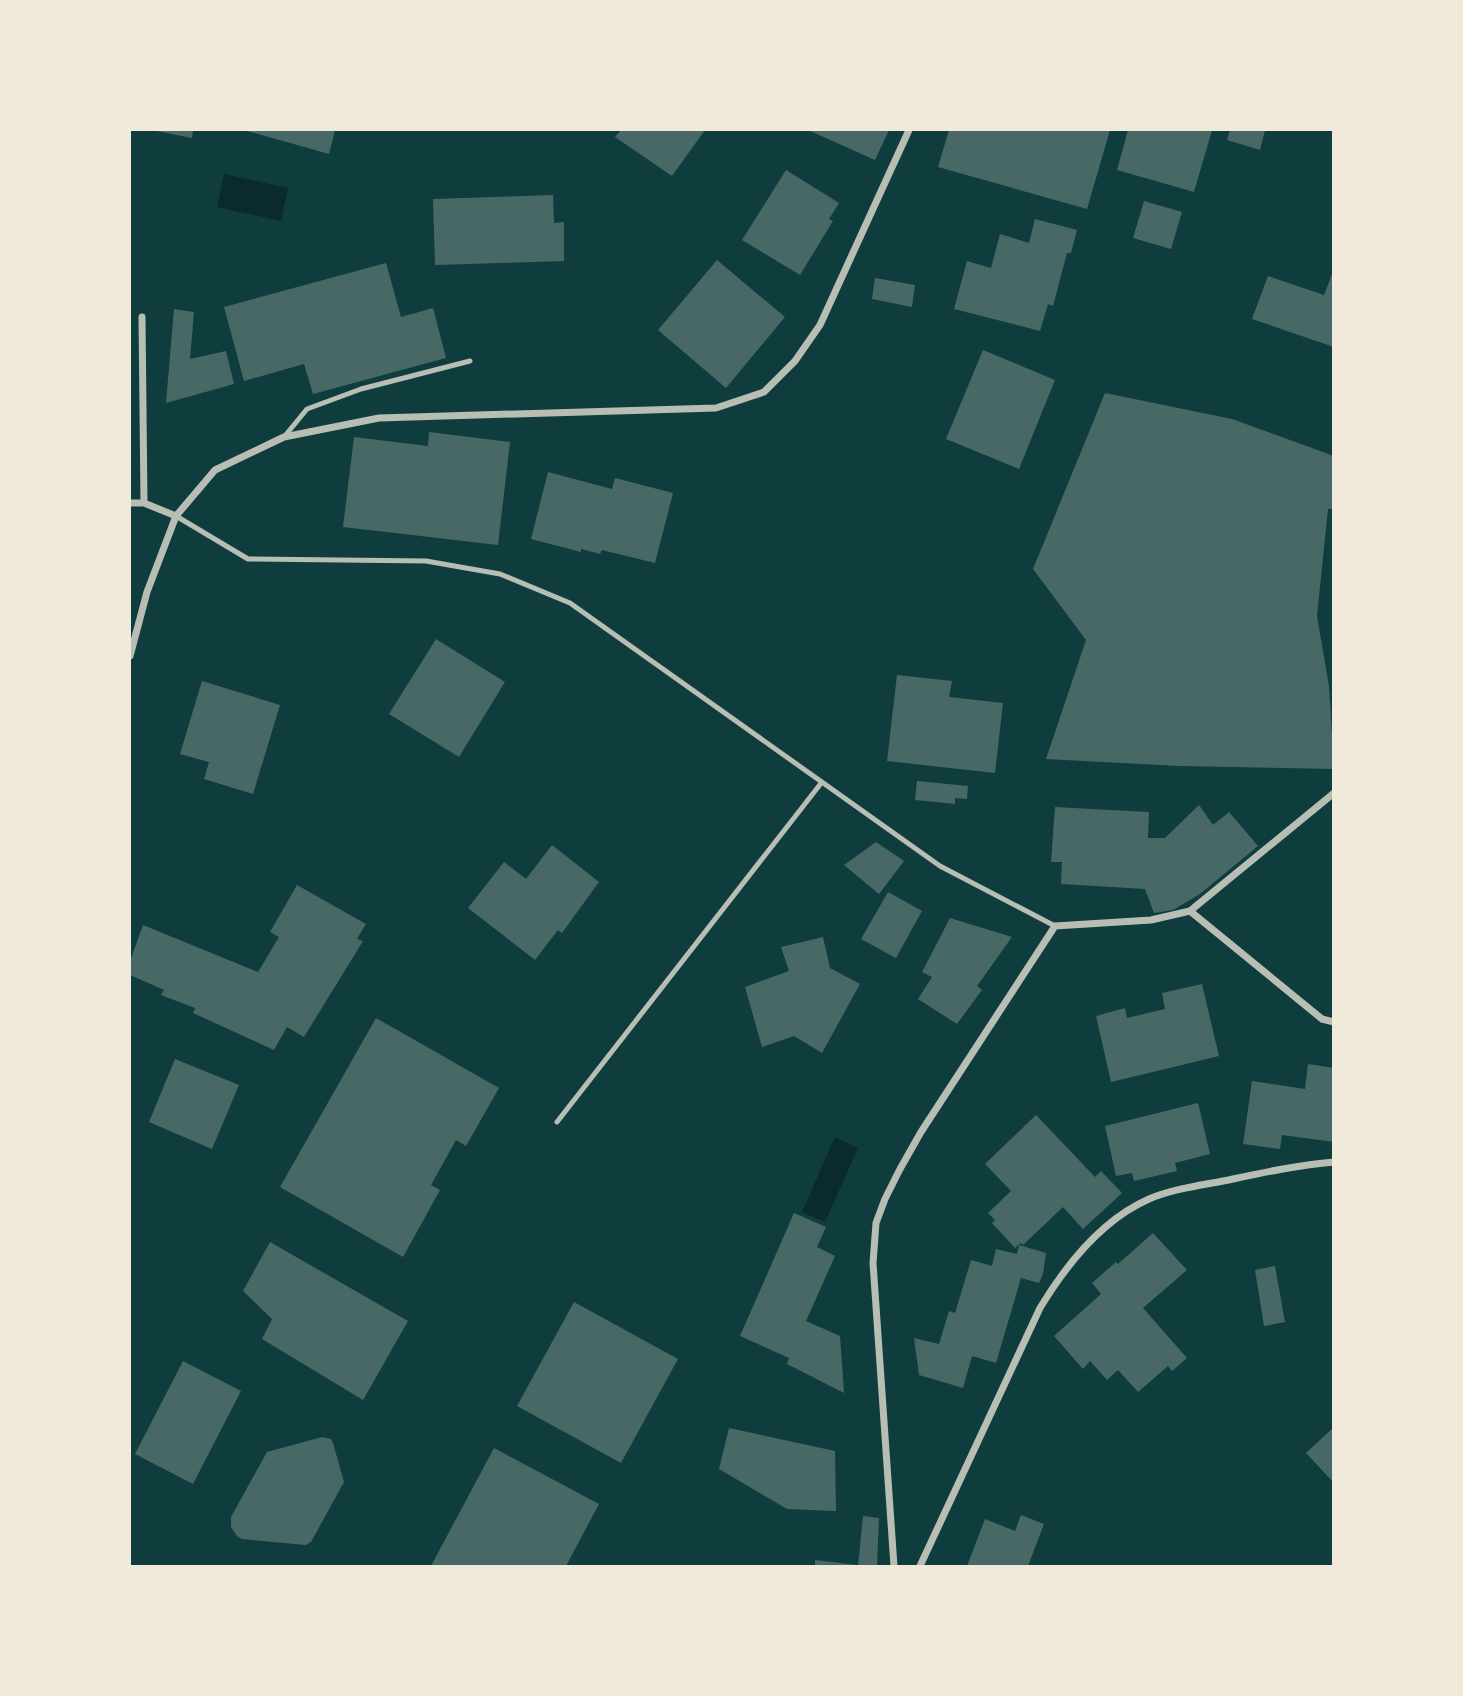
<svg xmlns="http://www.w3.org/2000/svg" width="1463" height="1696" viewBox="0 0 1463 1696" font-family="Spectral,serif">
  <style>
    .water { fill: #0a2a2b }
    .building { fill: #486865 }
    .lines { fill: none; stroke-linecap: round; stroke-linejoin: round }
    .service { stroke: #b8beb3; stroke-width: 5 }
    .minor { stroke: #b8beb3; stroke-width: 7 }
  </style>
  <rect width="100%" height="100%" fill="#0f3d3e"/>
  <path class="water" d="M 224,174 L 288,188 L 281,221 L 217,207 Z
    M 835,1137 L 858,1148 L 825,1222 L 802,1212 Z"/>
  <path class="building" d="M 151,130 L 193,130 L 192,138 Z
    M 244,130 L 335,130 L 329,154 Z
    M 621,130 L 705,130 L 672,176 L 615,137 Z
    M 808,130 L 889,130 L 875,160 Z
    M 949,130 L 1110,130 L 1087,209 L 938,167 Z
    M 1128,130 L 1212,130 L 1194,192 L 1117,170 Z
    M 1230,130 L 1265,130 L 1260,150 L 1227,140 Z
    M 786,170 L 839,203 L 829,219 L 833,221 L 800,275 L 742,240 Z
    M 553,195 L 554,223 L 564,222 L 564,261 L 435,265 L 433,199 Z
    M 1144,201 L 1182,212 L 1171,249 L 1133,238 Z
    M 1035,219 L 1077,230 L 1071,253 L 1067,253 L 1053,306 L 1048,304 L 1040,331 L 954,309 L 967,261 L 991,268 L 1000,234 L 1029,243 Z
    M 717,260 L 785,317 L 726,388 L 658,330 Z
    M 386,263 L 401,317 L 433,308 L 446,358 L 313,394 L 304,364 L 244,381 L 224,307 Z
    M 1334,269 L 1334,347 L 1252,319 L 1268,276 L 1324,295 Z
    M 875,278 L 915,285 L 912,307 L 872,299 Z
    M 174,309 L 194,312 L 190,359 L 226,351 L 234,384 L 166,403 Z
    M 983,350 L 1055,380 L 1019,469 L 946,439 Z
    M 1105,393 L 1232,419 L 1334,456 L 1334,509 L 1328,509 L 1317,616 L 1329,686 L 1334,769 L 1180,766 L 1046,759 L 1086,640 L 1033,569 Z
    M 429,432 L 510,442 L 498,545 L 343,527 L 354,437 L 428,446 Z
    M 548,472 L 612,489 L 615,478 L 673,493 L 655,563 L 602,550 L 600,554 L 581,549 L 581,552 L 531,539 Z
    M 436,639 L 505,682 L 459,757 L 389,714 Z
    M 897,675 L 952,681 L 949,697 L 1003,703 L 995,773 L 887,761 Z
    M 202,681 L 280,705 L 253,794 L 204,779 L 209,762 L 180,754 Z
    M 917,781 L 968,786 L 967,799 L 955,798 L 955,804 L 915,800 Z
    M 1199,805 L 1213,825 L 1229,812 L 1258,846 L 1200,894 L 1173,910 L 1154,913 L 1145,889 L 1061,884 L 1062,862 L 1051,862 L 1055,807 L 1149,812 L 1148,838 L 1165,838 Z
    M 876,842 L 904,861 L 879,894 L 844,865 Z
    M 552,845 L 599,882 L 562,933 L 558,930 L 535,960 L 468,908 L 504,862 L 526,879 Z
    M 297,885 L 366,924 L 357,939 L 363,941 L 304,1037 L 287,1027 L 274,1050 L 193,1013 L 195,1008 L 161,995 L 164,990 L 130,975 L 130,961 L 143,925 L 258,972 L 279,937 L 270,932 Z
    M 888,892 L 922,911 L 896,958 L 861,939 Z
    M 950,918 L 1012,937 L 977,986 L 982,990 L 957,1024 L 918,999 L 932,977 L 922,972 Z
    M 823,937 L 830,968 L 860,984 L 822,1053 L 794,1036 L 762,1047 L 745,987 L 789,971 L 781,947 Z
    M 1202,984 L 1219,1056 L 1111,1082 L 1096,1016 L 1125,1008 L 1127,1018 L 1165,1009 L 1162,993 Z
    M 376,1018 L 499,1088 L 466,1146 L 456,1140 L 431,1185 L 440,1190 L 403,1257 L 280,1187 Z
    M 175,1059 L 239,1085 L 212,1149 L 149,1122 Z
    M 1308,1064 L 1334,1068 L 1334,1142 L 1282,1135 L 1280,1149 L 1243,1144 L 1252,1081 L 1305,1089 Z
    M 1198,1103 L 1210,1154 L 1175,1163 L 1177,1171 L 1134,1181 L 1132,1173 L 1116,1176 L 1105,1126 Z
    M 1036,1115 L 1095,1177 L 1101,1171 L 1122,1193 L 1083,1229 L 1063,1207 L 1023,1245 L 1021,1243 L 1015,1248 L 992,1223 L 995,1220 L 988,1213 L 1011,1191 L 985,1164 Z
    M 794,1213 L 826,1227 L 817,1247 L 835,1256 L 806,1321 L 840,1336 L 844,1393 L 787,1364 L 789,1358 L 740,1336 Z
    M 1153,1233 L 1187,1270 L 1143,1308 L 1187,1358 L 1172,1371 L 1168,1366 L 1138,1392 L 1118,1370 L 1107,1380 L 1090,1361 L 1083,1369 L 1054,1336 L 1101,1294 L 1092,1283 L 1116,1262 L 1118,1264 Z
    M 270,1242 L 408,1321 L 363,1400 L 262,1339 L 272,1319 L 243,1291 Z
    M 1019,1245 L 1046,1253 L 1043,1274 L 1039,1283 L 1021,1278 L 996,1363 L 972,1356 L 963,1388 L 919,1375 L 914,1338 L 939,1344 L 949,1311 L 955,1313 L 971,1260 L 992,1266 L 996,1249 L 1017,1254 Z
    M 1275,1266 L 1285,1322 L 1264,1326 L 1255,1270 Z
    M 574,1302 L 678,1359 L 621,1463 L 517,1406 Z
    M 183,1361 L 241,1391 L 193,1484 L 135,1454 Z
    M 1334,1427 L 1334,1483 L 1306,1453 Z
    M 729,1428 L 835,1451 L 836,1511 L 787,1509 L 719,1469 Z
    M 322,1437 L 331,1439 L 333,1443 L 344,1482 L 311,1542 L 306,1545 L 242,1539 L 237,1536 L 231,1527 L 231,1517 L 267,1452 Z
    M 494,1448 L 599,1504 L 566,1566 L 431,1566 Z
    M 1021,1515 L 1044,1524 L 1028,1566 L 967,1566 L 985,1519 L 1015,1531 Z
    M 863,1516 L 879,1518 L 877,1566 L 858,1566 Z
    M 815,1560 L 858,1565 L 858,1566 L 815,1566 Z"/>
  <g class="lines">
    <path class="service" d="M 284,437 L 307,409 L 361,389 L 470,361
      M 176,516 L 248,559 L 426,561 L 500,574 L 570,603 L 940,866 L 1055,926
      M 557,1122 L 822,782"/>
    <path class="minor" d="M 142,317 L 144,503
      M 130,503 L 144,503 L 176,516
      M 130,656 L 147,592 L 176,516 L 215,470 L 284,437 L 379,418 L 716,408 L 764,392 L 795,361 L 820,325 L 909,130
      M 1190,911 L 1322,1019 L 1334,1022
      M 894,1566 L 873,1263 L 876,1223 L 885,1199 L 900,1169 L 921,1132 L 1055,926 L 1151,920 L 1190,911 L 1334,793
      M 920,1566 L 1040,1308 C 1066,1265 1101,1220 1149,1199 C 1175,1188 1205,1185 1233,1179 C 1266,1172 1299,1165 1334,1162"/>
  </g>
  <rect width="1463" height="1696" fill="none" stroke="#f1e9da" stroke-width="262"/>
</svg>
